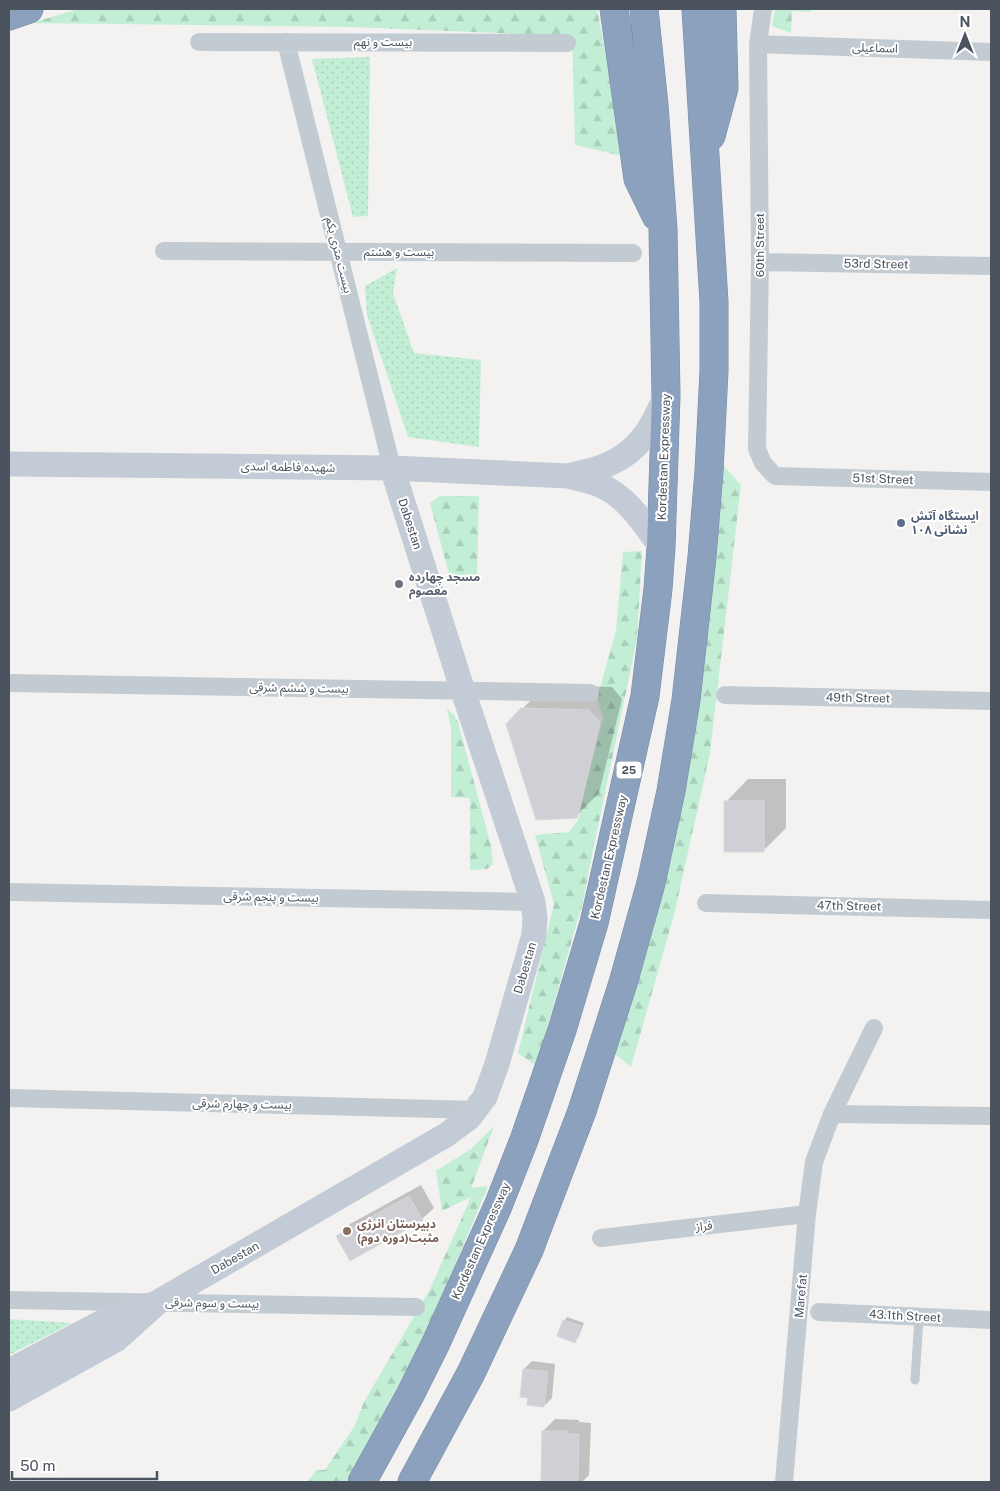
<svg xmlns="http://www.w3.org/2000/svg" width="1000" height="1491" viewBox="0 0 1000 1491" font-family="'Public Sans','Noto Sans Arabic',sans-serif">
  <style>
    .grass { fill: url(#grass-dots) }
    .forest { fill: url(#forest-firs) }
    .shadow { fill: #0003 }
    .building { fill: #cfd0d5; stroke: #d6d7dc }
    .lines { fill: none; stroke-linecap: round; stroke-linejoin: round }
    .highway-casing { stroke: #778ca8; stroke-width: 29 }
    .lane { stroke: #c3cbd2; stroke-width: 9 }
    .street { stroke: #c3cbd2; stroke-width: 18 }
    .secondary { stroke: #c3ccd6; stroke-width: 25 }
    .highway { stroke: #8ca1bd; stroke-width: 28 }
    .service-dot { fill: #5c6f8a; stroke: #fff; stroke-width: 2 }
    .worship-dot { fill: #6b7280; stroke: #fff; stroke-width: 2 }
    .education-dot { fill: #8d6e63; stroke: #fff; stroke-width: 2 }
    .labels { text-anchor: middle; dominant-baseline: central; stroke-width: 4; stroke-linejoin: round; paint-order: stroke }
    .shield { fill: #fff; stroke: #80878e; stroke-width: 1 }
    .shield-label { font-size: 11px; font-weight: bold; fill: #4a535e }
    .street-label { font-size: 12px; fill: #4a535e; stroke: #fff }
    .service-label { font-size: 12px; font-weight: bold; fill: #4e5e75; stroke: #fff; text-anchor: start }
    .worship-label { font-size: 12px; font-weight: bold; fill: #5b616d; stroke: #fff; text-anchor: start }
    .education-label { font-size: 12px; font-weight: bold; fill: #785e54; stroke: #fff; text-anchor: start }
  </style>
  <defs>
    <pattern id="grass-dots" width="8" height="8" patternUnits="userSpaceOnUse" patternTransform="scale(1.25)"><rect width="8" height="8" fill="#c3eed6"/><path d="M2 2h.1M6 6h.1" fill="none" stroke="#a9ceba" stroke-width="1.8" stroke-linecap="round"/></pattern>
    <pattern id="forest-firs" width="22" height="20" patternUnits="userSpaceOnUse" patternTransform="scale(1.25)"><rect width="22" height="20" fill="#c3eed6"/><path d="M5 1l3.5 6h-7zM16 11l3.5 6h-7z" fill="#a9ceba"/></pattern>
  </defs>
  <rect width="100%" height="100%" fill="#f3f2f1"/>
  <path class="grass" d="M 370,57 L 368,216 L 353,217 L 312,59 Z
    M 397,268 L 393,293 L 414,353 L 481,360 L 479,447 L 408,437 L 367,315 L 365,286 Z
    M 9,1319 L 72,1323 L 9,1355 Z"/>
  <path class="forest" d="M 79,9 L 597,9 L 626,157 L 575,145 L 572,36 L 352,27 L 31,23 Z
    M 775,9 L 811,9 L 811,12 L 792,11 L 791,33 L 772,26 Z
    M 722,464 L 741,485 L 710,753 L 675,911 L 631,1067 L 615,1054 L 660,893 Z
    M 440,496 L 479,496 L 477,580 L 451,582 L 430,503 Z
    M 642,551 L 637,639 L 590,865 L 583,902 L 536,1066 L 518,1053 L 554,904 L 535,835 L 569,832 L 578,820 L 603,718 L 597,698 L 616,631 L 623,552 Z
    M 447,709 L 454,715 L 458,722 L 491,846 L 493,864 L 487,869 L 470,870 L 470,798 L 451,797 L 451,728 Z
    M 494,1126 L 471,1188 L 488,1186 L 429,1328 L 346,1482 L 308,1482 L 316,1470 L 325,1470 L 354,1427 L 364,1402 L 430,1289 L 471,1197 L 442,1211 L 436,1171 L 471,1149 Z"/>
  <path class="shadow" d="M 546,685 L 612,687 L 622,699 L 599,793 L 576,816 L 522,709 Z
    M 748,779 L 786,779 L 786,828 L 763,851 L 726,802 Z
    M 421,1185 L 434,1208 L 422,1219 L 338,1236 L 350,1224 Z
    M 567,1317 L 584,1323 L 578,1338 L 575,1341 L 564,1321 Z
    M 532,1361 L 555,1364 L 552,1398 L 544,1406 L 529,1397 L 524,1369 Z
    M 555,1419 L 579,1420 L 579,1422 L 591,1423 L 589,1475 L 582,1482 L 542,1482 L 543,1431 Z"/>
  <path class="building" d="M 521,708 L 589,710 L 600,722 L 577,818 L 536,820 L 506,724 Z
    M 724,801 L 764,801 L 764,852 L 724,852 Z
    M 409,1196 L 423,1220 L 350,1261 L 336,1236 Z
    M 563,1320 L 581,1326 L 575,1343 L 557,1336 Z
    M 523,1369 L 548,1372 L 544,1407 L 527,1405 L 528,1398 L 520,1397 Z
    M 542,1431 L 567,1431 L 567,1434 L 579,1434 L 578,1482 L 541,1482 Z"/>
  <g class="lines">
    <defs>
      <path id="highway" d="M 614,9 L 638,179 L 656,216
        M 9,16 L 29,9
        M 711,136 L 724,88 L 722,9
        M 362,1482 L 410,1395 L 435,1345 L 498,1206 L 524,1140 L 562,1030 L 594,923 L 645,696 L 658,589 L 661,547 L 666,395 L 663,229 L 654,105 L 644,9
        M 412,1482 L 471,1373 L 529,1250 L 582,1111 L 623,983 L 651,883 L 671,791 L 686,700 L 702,557 L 709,471 L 714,371 L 714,302 L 696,9"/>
    </defs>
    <use href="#highway" class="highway-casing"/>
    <path class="lane" d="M 915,1380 L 919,1317"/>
    <path class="street" d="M 763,9 L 758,44 L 760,262 L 757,449 L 763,463 L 775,476 L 991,482
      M 199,42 L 567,43
      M 286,42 L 392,468
      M 758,44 L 991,52
      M 164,251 L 633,253
      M 760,262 L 991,266
      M 9,683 L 590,693
      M 725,695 L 991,701
      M 9,892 L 533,902
      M 706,903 L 991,910
      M 9,1098 L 476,1110
      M 832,1114 L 991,1116
      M 601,1238 L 807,1214
      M 9,1300 L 416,1307
      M 819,1312 L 991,1320
      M 784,1482 L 807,1214 L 814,1162 L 832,1114 L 874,1028"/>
    <path class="secondary" d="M 9,464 L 392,468 L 568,476
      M 661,547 C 644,524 628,498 602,486 C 591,481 579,479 568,476 C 582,472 596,470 609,464 C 641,450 653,425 666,395
      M 9,1371 L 104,1321 L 149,1305
      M 9,1399 L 117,1339 L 158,1302 L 446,1135 L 469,1118 L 485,1097 L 497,1064 L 534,935 L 535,918 L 533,902 L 463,691 L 392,468"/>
    <use href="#highway" class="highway"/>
  </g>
  <circle class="service-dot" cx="901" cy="523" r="5"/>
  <circle class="worship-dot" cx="399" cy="584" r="5"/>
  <circle class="education-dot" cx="347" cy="1231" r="5"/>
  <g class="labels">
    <rect class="shield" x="616.5" y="761.5" width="25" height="17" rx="4"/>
    <g class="shield-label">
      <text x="629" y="770">25</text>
    </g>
    <g class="street-label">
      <text x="383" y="42">بیست و نهم</text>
      <text transform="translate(875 48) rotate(2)">اسماعیلی</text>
      <text transform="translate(760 245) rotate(-90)">60th Street</text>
      <text x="399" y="252">بیست و هشتم</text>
      <text transform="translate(339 255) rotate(76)">بیست متری یکم</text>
      <text transform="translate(876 264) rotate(1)">53rd Street</text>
      <text transform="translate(664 457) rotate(-88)">Kordestan Expressway</text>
      <text transform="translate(288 467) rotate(1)">شهیده فاطمه اسدی</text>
      <text transform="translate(883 479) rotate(2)">51st Street</text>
      <text transform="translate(410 524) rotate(72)">Dabestan</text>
      <text transform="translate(299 688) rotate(1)">بیست و ششم شرقی</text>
      <text transform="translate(858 698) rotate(1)">49th Street</text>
      <text transform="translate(609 857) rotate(-77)">Kordestan Expressway</text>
      <text transform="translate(271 897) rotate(1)">بیست و پنجم شرقی</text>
      <text transform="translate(849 906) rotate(1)">47th Street</text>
      <text transform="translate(525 968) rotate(-74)">Dabestan</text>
      <text transform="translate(242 1104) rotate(1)">بیست و چهارم شرقی</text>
      <text transform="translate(704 1226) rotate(-6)">فراز</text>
      <text transform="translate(481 1241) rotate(-66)">Kordestan Expressway</text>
      <text transform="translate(235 1258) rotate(-30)">Dabestan</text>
      <text transform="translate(801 1296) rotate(-85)">Marefat</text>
      <text transform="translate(212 1303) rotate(1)">بیست و سوم شرقی</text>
      <text transform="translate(905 1316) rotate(3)">43.1th Street</text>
    </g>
    <g class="service-label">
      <text x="911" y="516">ایستگاه آتش<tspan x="911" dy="14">نشانی ۱۰۸</tspan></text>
    </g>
    <g class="worship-label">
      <text x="409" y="577">مسجد چهارده<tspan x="409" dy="14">معصوم</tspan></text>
    </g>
    <g class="education-label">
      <text x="357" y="1224">دبیرستان انرژی<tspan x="357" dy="14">مثبت(دوره دوم)</tspan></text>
    </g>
  </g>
  <rect width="1000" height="1491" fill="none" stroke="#4a535e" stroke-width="20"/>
  <g transform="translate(965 35)" stroke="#ffffff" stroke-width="4" paint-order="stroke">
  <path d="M0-4L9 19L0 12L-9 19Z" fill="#4a535e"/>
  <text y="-8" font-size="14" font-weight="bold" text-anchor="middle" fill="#4a535e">N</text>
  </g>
  <path d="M12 1471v8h145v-8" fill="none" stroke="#4a535e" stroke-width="2.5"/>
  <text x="20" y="1471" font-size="15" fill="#4a535e" stroke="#ffffff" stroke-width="4" paint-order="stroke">50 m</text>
</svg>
